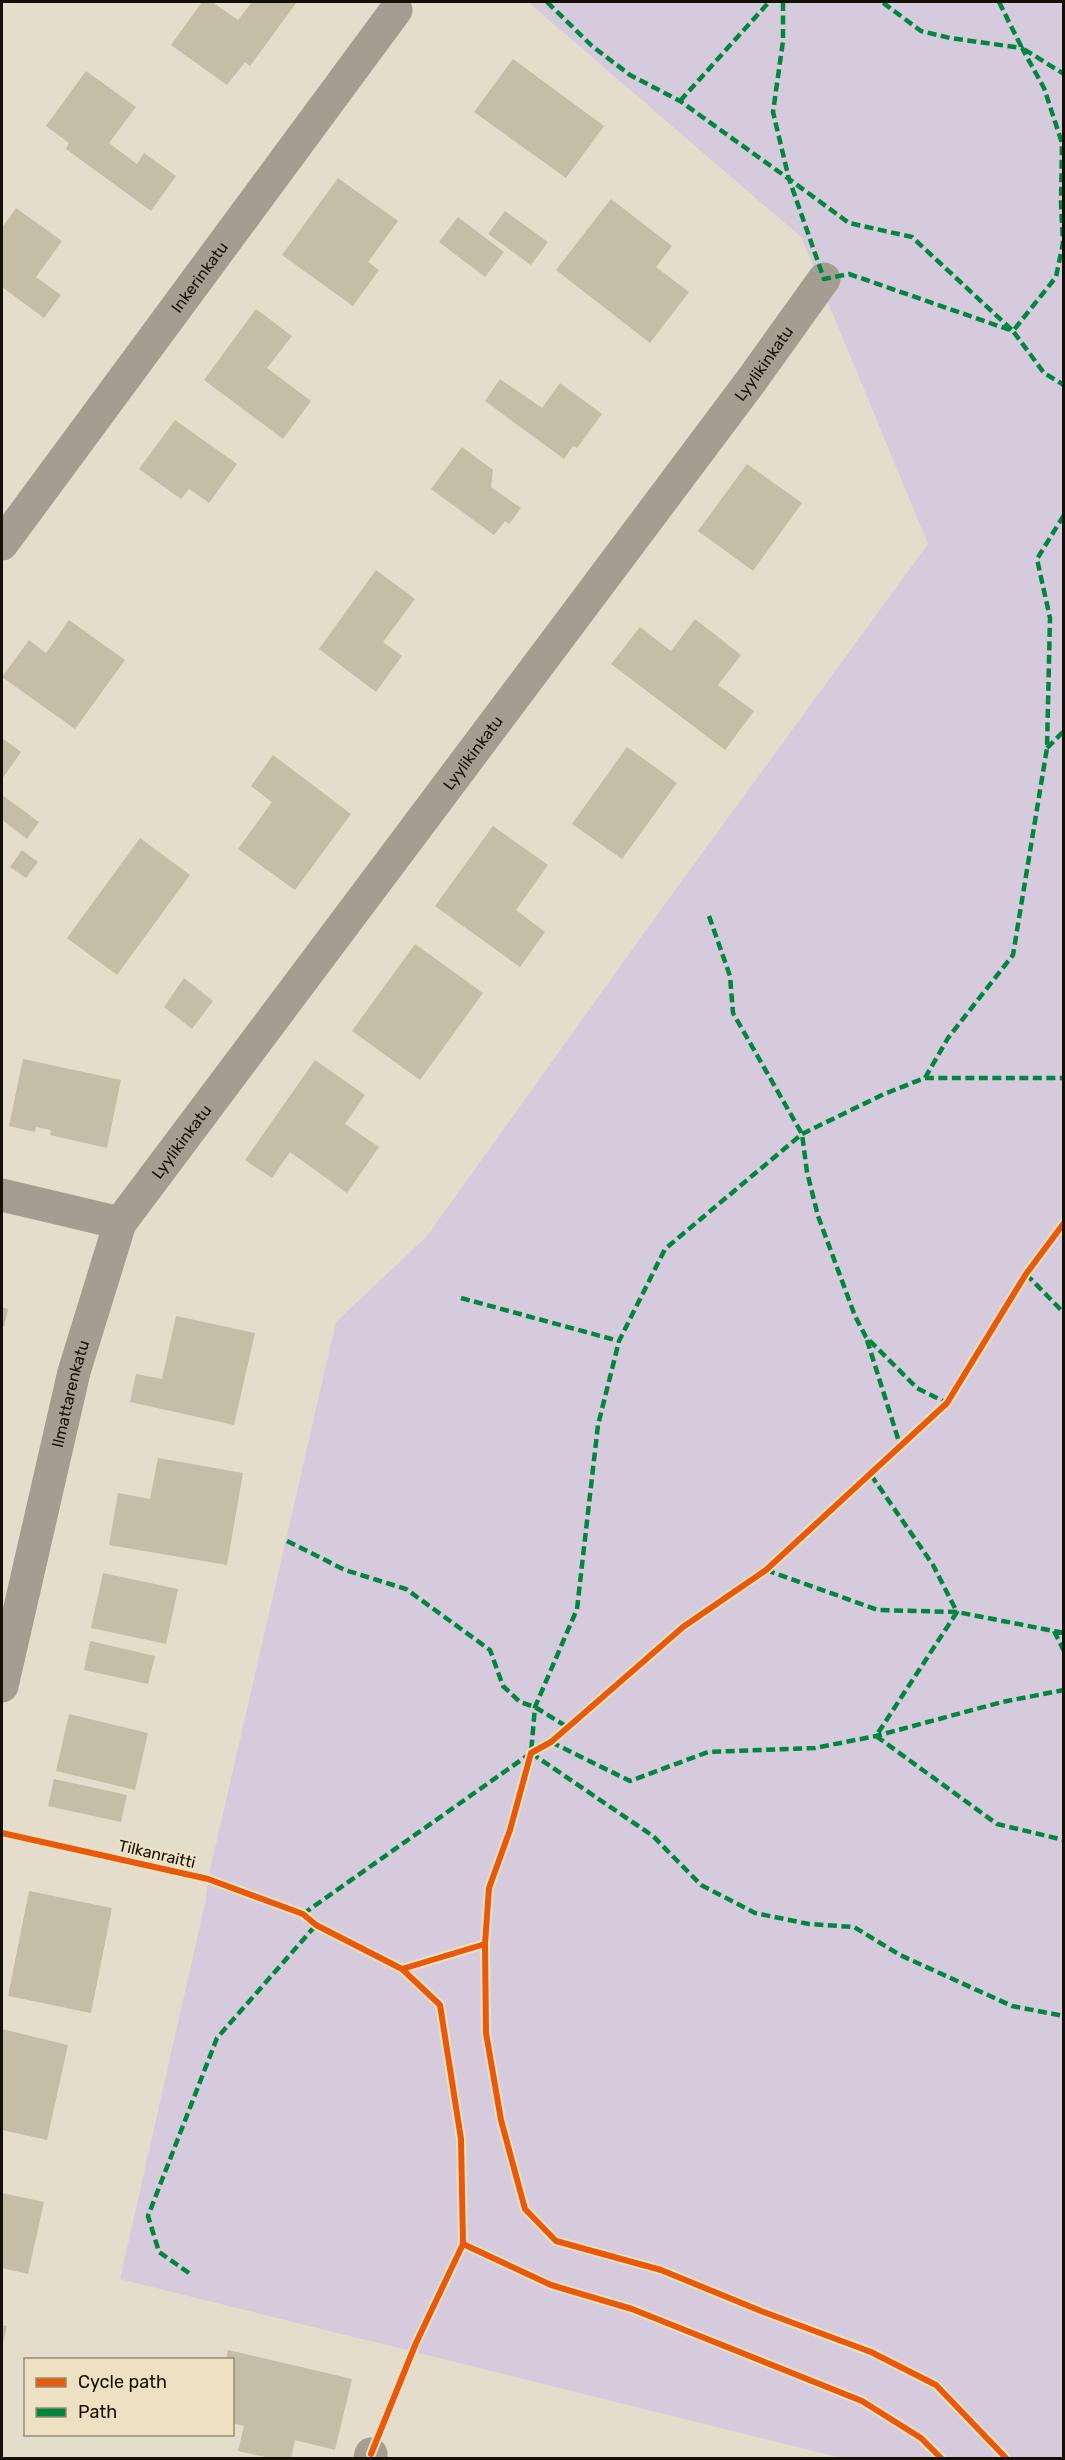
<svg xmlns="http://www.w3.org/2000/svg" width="1065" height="2460" viewBox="0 0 1065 2460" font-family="Rubik,sans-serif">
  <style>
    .green { fill: #d6cbdc }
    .building { fill: #c6bda7 }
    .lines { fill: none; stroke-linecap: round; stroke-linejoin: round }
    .minor { stroke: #a39e91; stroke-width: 33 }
    .quiet { stroke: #00873e; stroke-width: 4.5; stroke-dasharray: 9 4.5; stroke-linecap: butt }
    .cycleway-casing { stroke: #eee1c1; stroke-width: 10 }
    .cycleway { stroke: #e8590c; stroke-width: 6 }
    .labels { text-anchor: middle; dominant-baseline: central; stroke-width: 4.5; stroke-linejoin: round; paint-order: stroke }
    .street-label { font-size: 16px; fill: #141005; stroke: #eee1c1 }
  </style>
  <rect width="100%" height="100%" fill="#e4ddcc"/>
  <path class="green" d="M 528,2 L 1063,2 L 1063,2458 L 842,2458 L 120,2279 L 206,1899 L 208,1879 L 336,1322 L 427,1236 L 662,908 L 928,544 L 801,237 Z"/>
  <path class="building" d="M 202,2 L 212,2 L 238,20 L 252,2 L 297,2 L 250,66 L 245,62 L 227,85 L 171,45 Z
    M 513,59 L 604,126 L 566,178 L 474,112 Z
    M 86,71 L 136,107 L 109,143 L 137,164 L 144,153 L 176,176 L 151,211 L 66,149 L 69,143 L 46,126 Z
    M 338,178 L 398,221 L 368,262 L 379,270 L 353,306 L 282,255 Z
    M 611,199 L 672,246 L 656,267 L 689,292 L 650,343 L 556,270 Z
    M 16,208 L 62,241 L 36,277 L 61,295 L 44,318 L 2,287 L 2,228 Z
    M 505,211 L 548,242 L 531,265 L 488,234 Z
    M 458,217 L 504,252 L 485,277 L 439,242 Z
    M 256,309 L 292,336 L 267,368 L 311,401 L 283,439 L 204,380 Z
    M 500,379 L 542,408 L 560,383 L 602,414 L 577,448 L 573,446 L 564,459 L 485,401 Z
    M 175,420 L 237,464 L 209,503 L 189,489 L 181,499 L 139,469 Z
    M 462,447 L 493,470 L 491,487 L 521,508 L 509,524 L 505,521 L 494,535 L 431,489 Z
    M 747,464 L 802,503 L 753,571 L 698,531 Z
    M 376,570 L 415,599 L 383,642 L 402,656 L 376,692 L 319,649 Z
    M 695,619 L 741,655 L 718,685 L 754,711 L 725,750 L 611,664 L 640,627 L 671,651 Z
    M 69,620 L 125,660 L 75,729 L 2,677 L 29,640 L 46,653 Z
    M 2,738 L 21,752 L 2,779 Z
    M 627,747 L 677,783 L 622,859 L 572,824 Z
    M 273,755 L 351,814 L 295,890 L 238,849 L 272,802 L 251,786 Z
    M 2,795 L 39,822 L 27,839 L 2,820 Z
    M 493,826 L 548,865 L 516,910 L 545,932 L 520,967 L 435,906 Z
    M 140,838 L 190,875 L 117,975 L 67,938 Z
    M 22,850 L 38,862 L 26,878 L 10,867 Z
    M 415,944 L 483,993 L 420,1080 L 352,1031 Z
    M 184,978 L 213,1001 L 192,1029 L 164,1007 Z
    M 23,1059 L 121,1080 L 107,1148 L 50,1135 L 51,1130 L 36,1127 L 35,1132 L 9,1126 Z
    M 315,1060 L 365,1095 L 345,1124 L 379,1147 L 347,1193 L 290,1152 L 272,1178 L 245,1160 Z
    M 2,1307 L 8,1309 L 4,1327 L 2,1327 Z
    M 176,1316 L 255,1333 L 234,1425 L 130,1402 L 136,1374 L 162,1379 Z
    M 158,1458 L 243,1473 L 227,1565 L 109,1545 L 118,1493 L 150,1499 Z
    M 103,1573 L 178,1589 L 166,1644 L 91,1628 Z
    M 90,1641 L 155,1656 L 148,1684 L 84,1670 Z
    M 69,1714 L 148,1733 L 135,1790 L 56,1771 Z
    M 54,1779 L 127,1795 L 121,1822 L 48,1806 Z
    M 29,1891 L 112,1908 L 91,2013 L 8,1996 Z
    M 2,2029 L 68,2045 L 47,2140 L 2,2130 Z
    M 2,2193 L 44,2202 L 28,2274 L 2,2268 Z
    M 2,2325 L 7,2326 L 2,2347 Z
    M 228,2350 L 352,2379 L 335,2450 L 295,2440 L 291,2458 L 270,2458 L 238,2451 L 244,2426 L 232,2423 L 232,2360 L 226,2360 Z"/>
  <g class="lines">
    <g class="minor">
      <path id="s1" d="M 2,544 L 396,10"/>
      <path d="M 2,1195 L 120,1223"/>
      <path id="s2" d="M 2,1686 L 74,1372 L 120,1223 L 751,381 L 824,279"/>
      <path d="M 370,2458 L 371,2454"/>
    </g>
    <path class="quiet" d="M 547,2 L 592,46 L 630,75 L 680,101 L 789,179 L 824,279 L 849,274 L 1013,331 L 1044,373 L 1064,385
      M 783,2 L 783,41 L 773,112 L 789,179 L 849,223 L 912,237 L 1013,331 L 1056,277 L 1063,243 L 1061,203 L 1062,143 L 1044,88 L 1022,48 L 950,38 L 921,31 L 882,2
      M 999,2 L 1022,48 L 1064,74
      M 680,101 L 769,2
      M 1047,748 L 1064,731
      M 709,916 L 730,976 L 733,1013 L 802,1134 L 807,1172 L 818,1216 L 855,1316 L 866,1337 L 917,1388 L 947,1403
      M 925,1078 L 948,1038 L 1013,955 L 1047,748 L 1050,618 L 1037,559 L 1064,515
      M 1026,1274 L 1064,1313
      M 461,1298 L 619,1341
      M 867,1340 L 900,1445
      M 871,1475 L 933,1565 L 957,1612 L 876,1736 L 997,1824 L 1064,1840
      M 287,1541 L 345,1570 L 406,1589 L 490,1650 L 503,1686 L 520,1702 L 535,1707 L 569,1728
      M 766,1570 L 878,1610 L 957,1612 L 1064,1633
      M 1054,1631 L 1064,1651
      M 551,1742 L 630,1781 L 708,1752 L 815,1748 L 876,1736 L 1002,1702 L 1064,1690
      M 531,1753 L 653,1836 L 701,1885 L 755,1913 L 809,1924 L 854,1927 L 900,1955 L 1012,2006 L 1064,2016
      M 303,1914 L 531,1753 L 535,1707 L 577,1609 L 598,1425 L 619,1341 L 665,1249 L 802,1134 L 884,1094 L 925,1078 L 1064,1078
      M 189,2273 L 159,2252 L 148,2216 L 217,2038 L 316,1925"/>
    <defs>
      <path id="cycleway" d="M 2,1833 L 208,1879 L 303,1914 L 316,1925 L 402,1969 L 440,2005 L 461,2139 L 463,2244 L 551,2285 L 632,2309 L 862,2401 L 921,2438 L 941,2458
        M 402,1969 L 485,1944
        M 371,2454 L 416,2343 L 463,2244
        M 1006,2458 L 936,2385 L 871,2352 L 761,2311 L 661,2270 L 556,2241 L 525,2209 L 501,2120 L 486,2033 L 485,1944 L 489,1888 L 510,1830 L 531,1753 L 551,1742 L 683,1627 L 766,1570 L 947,1403 L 1026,1274 L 1064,1223"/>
    </defs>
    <use href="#cycleway" class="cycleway-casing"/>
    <use href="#cycleway" class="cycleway"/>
  </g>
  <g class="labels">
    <g class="street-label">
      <text stroke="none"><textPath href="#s1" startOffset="332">Inkerinkatu</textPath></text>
      <text stroke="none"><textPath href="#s2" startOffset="1552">Lyylikinkatu</textPath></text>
      <text stroke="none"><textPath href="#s2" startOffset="1066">Lyylikinkatu</textPath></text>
      <text stroke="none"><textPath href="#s2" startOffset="580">Lyylikinkatu</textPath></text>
      <text stroke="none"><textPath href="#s2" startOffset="300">Ilmattarenkatu</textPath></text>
      <text transform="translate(157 1854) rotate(13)">Tilkanraitti</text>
    </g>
  </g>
  <rect width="1065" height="2460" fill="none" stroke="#141005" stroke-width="6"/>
  <rect x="24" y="2358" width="210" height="78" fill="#eee1c1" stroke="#978d76" stroke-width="1.5"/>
  <rect x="36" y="2378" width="30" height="9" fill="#e8590c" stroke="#978d76" stroke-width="1.5"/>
  <text x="78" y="2388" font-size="18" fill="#141005">Cycle path</text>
  <rect x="36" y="2408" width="30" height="9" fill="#00873e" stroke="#978d76" stroke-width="1.5"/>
  <text x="78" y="2418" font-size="18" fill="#141005">Path</text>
</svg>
